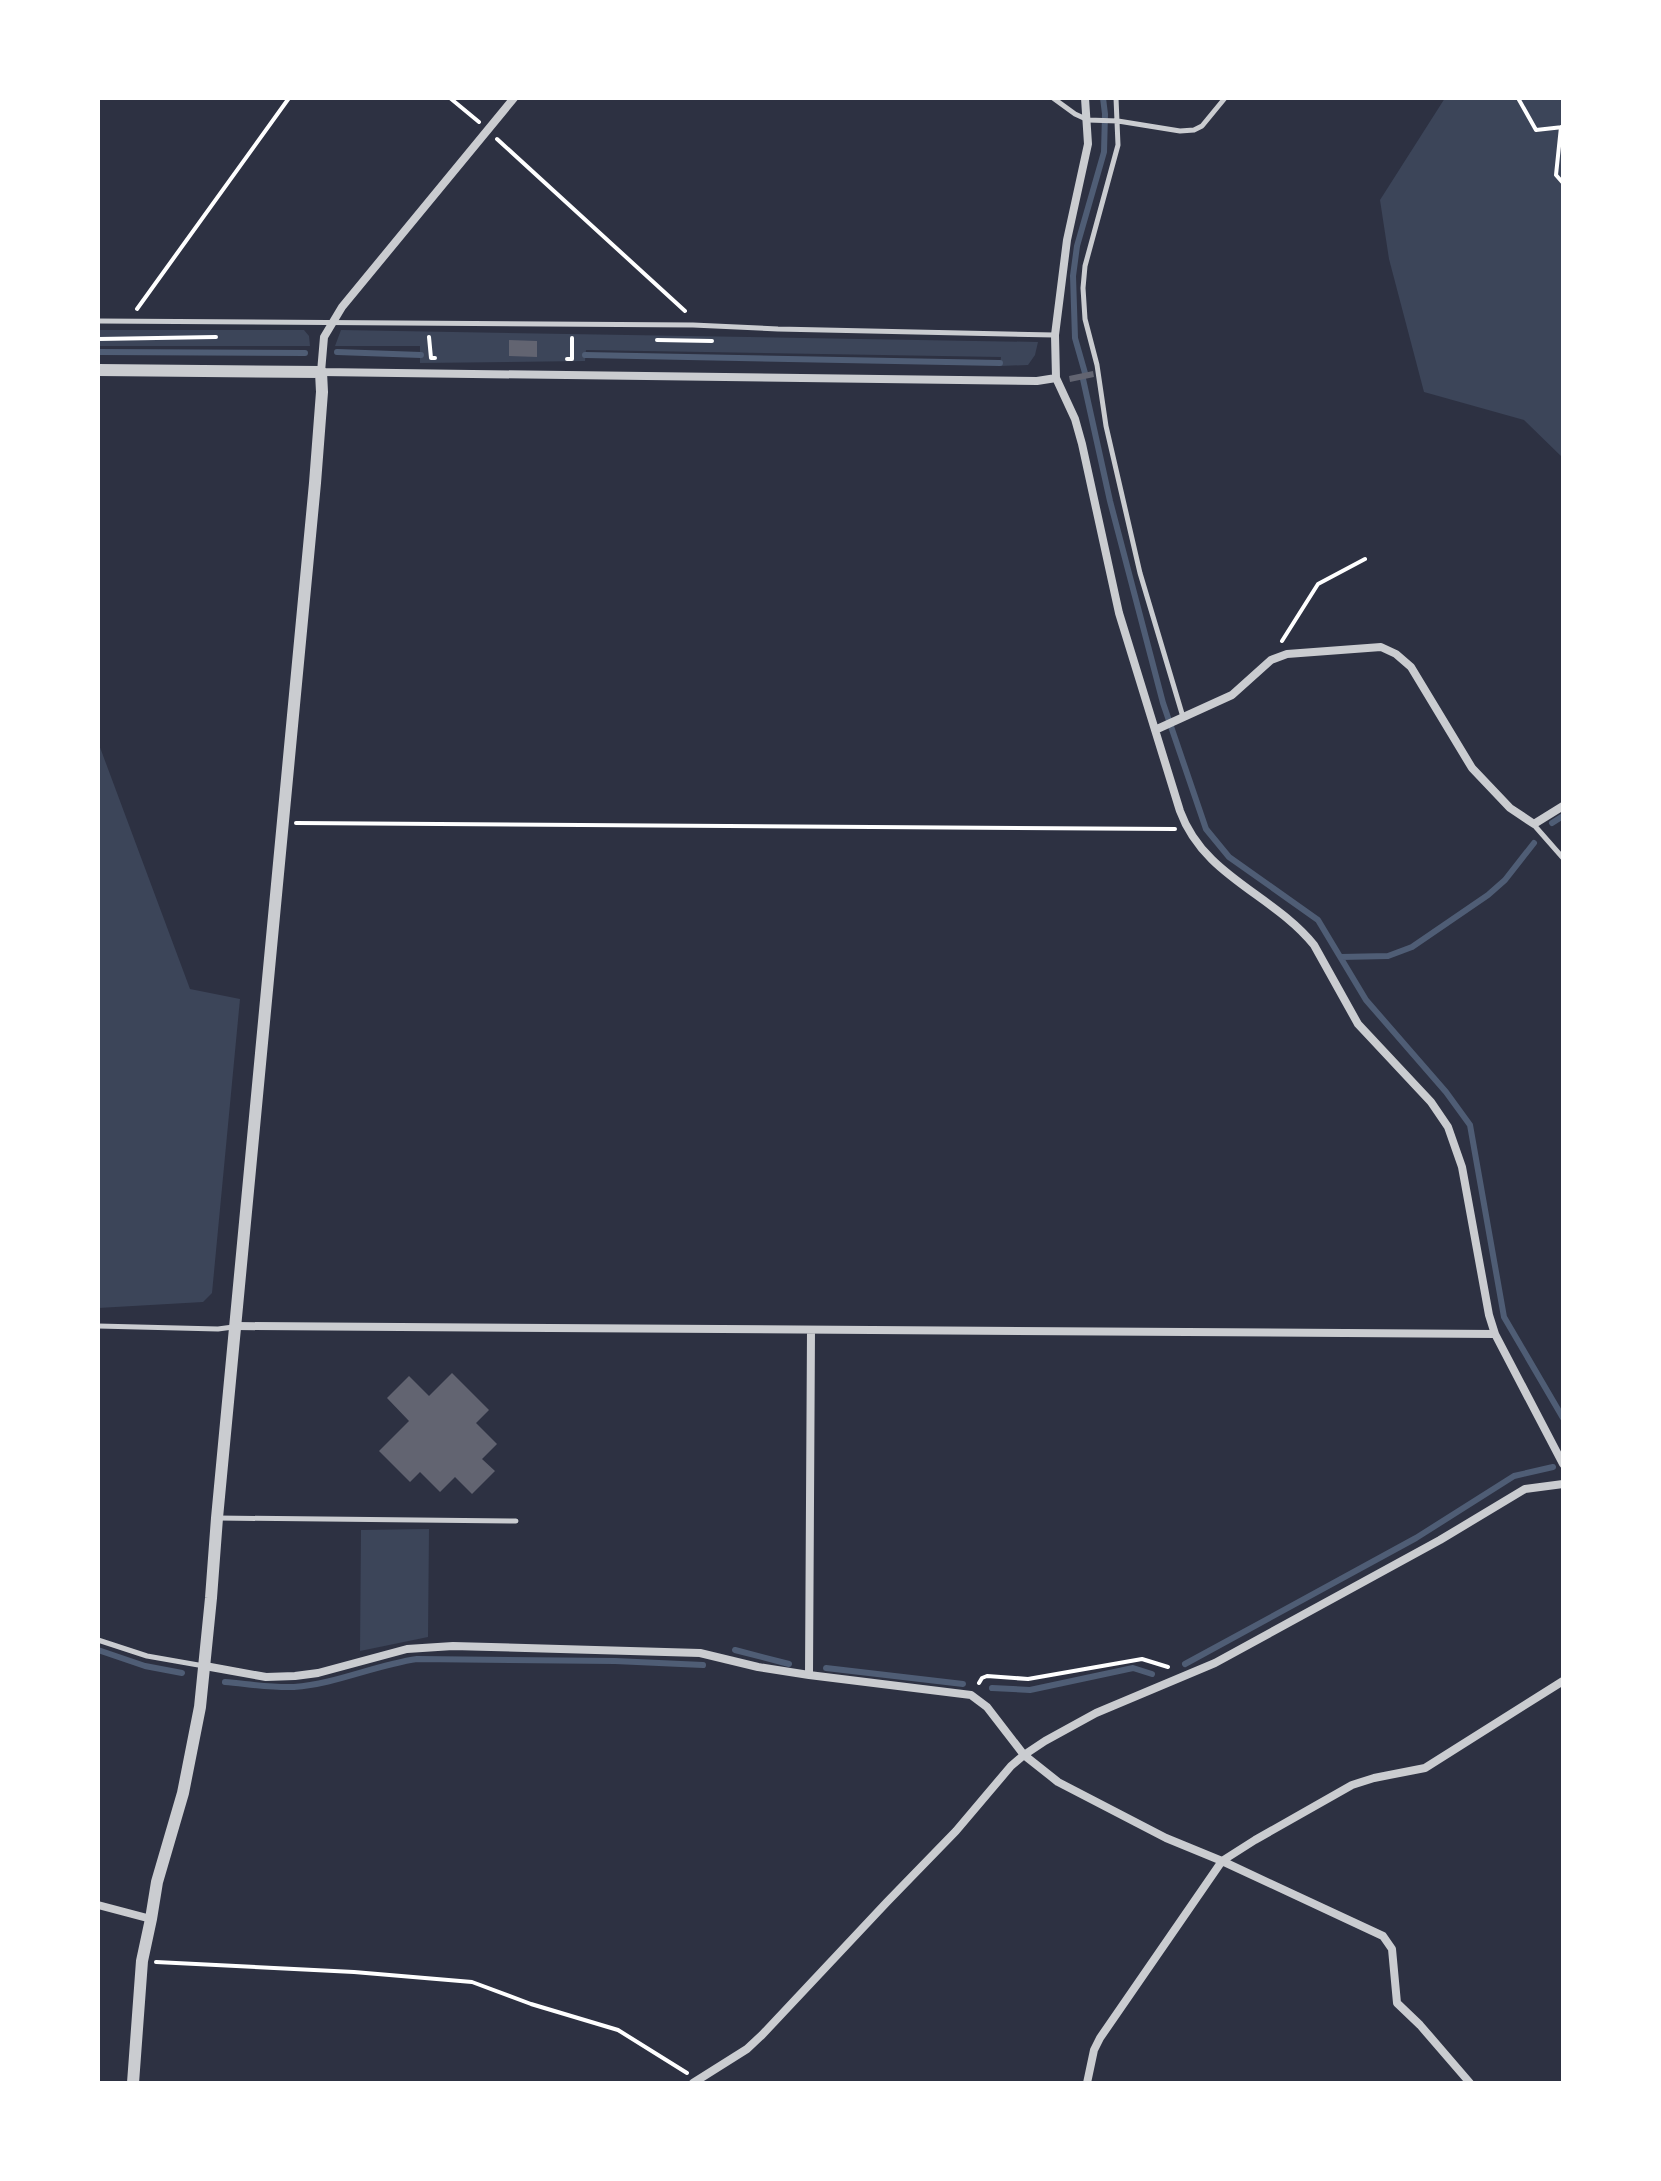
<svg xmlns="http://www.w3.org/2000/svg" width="1661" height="2181" viewBox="0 0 1661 2181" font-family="Manrope,sans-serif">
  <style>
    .green { fill: #3c4559 }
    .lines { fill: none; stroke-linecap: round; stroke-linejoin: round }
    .stream { stroke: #4f5d75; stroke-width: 6 }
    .building { fill: #626471 }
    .path { stroke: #fff; stroke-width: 4 }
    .service { stroke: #caccd0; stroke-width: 5 }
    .minor { stroke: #caccd0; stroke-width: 8 }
    .tertiary { stroke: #caccd0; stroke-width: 12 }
  </style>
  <rect width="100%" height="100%" fill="#2d3142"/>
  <path class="green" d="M 1445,98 L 1563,98 L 1563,458 L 1524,420 L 1424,392 L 1389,259 L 1380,200 Z
    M 98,330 L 304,330 L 309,336 L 310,346 L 98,346 Z
    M 341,330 L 1038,342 L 1035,355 L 1028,365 L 1000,366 L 1001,357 L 586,350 L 585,361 L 420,363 L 420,346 L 335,346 Z
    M 98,742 L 190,989 L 240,999 L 212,1293 L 203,1302 L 98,1308 Z
    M 429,1529 L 428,1637 L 360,1651 L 361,1530 Z"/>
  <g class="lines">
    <path class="stream" d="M 98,352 L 305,353
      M 337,352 L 421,355
      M 585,355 L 1000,363
      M 1085,373 L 1075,338 L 1073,276 L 1077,246 L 1104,152 L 1105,114 L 1103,98
      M 1083,379 L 1110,501 L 1163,703 L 1206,829 L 1229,857 L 1318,920 L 1366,1000 L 1446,1092 L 1470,1125 L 1504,1317 L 1563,1418
      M 1552,823 L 1563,816
      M 1341,957 L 1388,956 L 1412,947 L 1488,895 L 1505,880 L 1534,843
      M 98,1650 L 145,1666 L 182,1673
      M 735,1650 L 789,1664
      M 1185,1664 L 1416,1538 L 1514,1476 L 1553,1467
      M 826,1668 L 963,1684
      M 225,1682 C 248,1684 271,1688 294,1687 C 336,1684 375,1665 417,1659 L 615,1661 L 703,1665
      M 992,1688 L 1030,1690 L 1133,1668 L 1152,1674"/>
  </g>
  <path class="building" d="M 509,340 L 537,341 L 537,357 L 509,356 Z
    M 1093,371 L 1094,377 L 1070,382 L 1069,376 Z
    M 452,1373 L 489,1410 L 476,1423 L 497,1444 L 482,1459 L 495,1471 L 472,1494 L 455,1477 L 440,1492 L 420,1472 L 410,1482 L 379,1451 L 409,1421 L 387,1398 L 409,1376 L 429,1396 Z"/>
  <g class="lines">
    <path class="path" d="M 450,98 L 479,122
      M 1518,98 L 1536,130 L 1563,127
      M 1561,127 L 1556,175 L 1563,183
      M 497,139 L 685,311
      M 137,309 L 289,98
      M 429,337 L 431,358 L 435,358
      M 98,339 L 216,337
      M 657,340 L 712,341
      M 567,359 L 572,359 L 572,338
      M 1282,641 L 1318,584 L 1365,559
      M 296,823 L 1175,829
      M 979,1683 L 982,1678 L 987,1676 L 1028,1679 L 1142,1659 L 1168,1667
      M 156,1962 L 354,1972 L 472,1982 L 531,2004 L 618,2030 L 687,2073"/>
    <path class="service" d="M 1053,98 L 1075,114 L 1088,120 L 1118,121 L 1180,131 L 1194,130 L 1202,126 L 1225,98
      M 1116,98 L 1118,145 L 1085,266 L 1083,288 L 1085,319 L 1097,365 L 1106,426 L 1140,573 L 1183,717
      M 98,321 L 693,325 L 778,329 L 1054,335
      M 1534,825 L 1563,858
      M 98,1326 L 218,1329 L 233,1327
      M 218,1518 L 516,1521
      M 98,1640 L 147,1656 L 204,1666"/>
    <path class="minor" d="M 514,98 L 342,307 L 324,337 L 321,372 L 1037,381 L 1056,378
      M 1085,98 L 1088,144 L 1067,240 L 1055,335 L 1056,378 L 1075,419 L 1082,444 L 1119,613 L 1180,811 C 1204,877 1273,894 1314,945 L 1358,1024 L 1431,1102 L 1448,1127 L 1462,1167 L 1489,1315 L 1495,1334 L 1563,1464
      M 1155,730 L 1232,695 L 1271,660 L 1287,654 L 1381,647 L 1396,654 L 1411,667 L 1472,768 L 1510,808 L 1534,824 L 1563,806
      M 236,1326 L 1495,1334
      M 205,1666 L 266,1677 L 295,1676 L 318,1673 L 407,1649 L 453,1646 L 700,1653 L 758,1667 L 809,1675 L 971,1695 L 987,1707 L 1024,1755 L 1058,1782 L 1166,1838 L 1222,1861 L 1383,1936 L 1392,1949 L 1397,2003 L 1420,2025 L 1470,2083
      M 809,1675 L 811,1330
      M 98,1905 L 151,1919
      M 693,2083 L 747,2049 L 762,2035 L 887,1902 L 956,1831 L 1011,1766 L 1024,1755 L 1045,1741 L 1096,1713 L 1215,1663 L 1440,1540 L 1525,1489 L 1563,1484
      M 1087,2083 L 1094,2050 L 1100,2038 L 1222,1861 L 1255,1840 L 1352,1785 L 1374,1778 L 1425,1768 L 1563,1681"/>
    <path class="tertiary" d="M 98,370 L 321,372 L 322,392 L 315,483 L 217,1518 L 211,1598 L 200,1707 L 183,1793 L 157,1882 L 151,1919 L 142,1961 L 133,2083"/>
  </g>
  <rect width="1661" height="2181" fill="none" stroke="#ffffff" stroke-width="200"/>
</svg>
